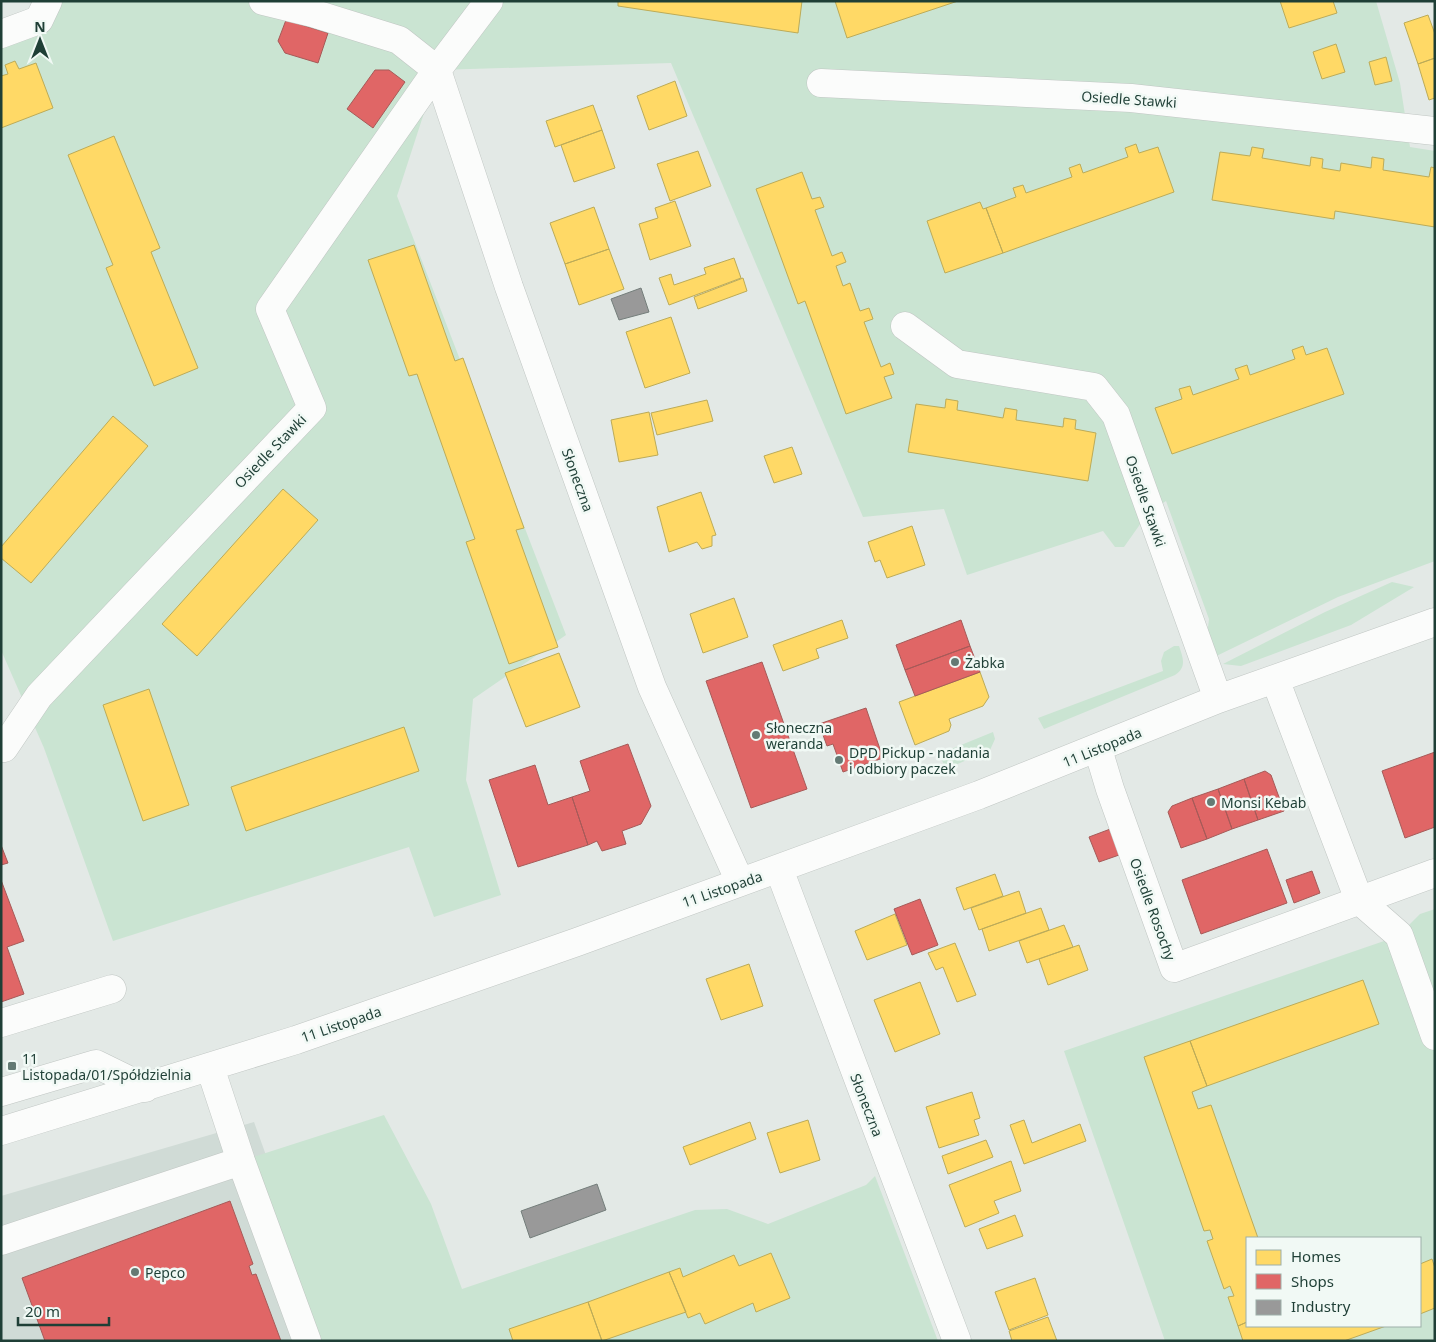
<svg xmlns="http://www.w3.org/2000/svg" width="1436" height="1342" viewBox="0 0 1436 1342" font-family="'Noto Sans',sans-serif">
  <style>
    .built { fill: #d0dbd6 }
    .green { fill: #cae4d2; fill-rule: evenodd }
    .homes { fill: #ffd966; stroke: #bcab58 }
    .shops { fill: #e06666; stroke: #a65a58 }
    .industry { fill: #999; stroke: #747e7b }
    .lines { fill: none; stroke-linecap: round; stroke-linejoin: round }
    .minor-casing { stroke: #c0c6c3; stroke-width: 29 }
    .minor { stroke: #fbfcfb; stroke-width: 28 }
    .poi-dot { fill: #647a74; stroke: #f1f9f5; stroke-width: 2 }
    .labels { text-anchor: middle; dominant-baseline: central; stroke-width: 5; stroke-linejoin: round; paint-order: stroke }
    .street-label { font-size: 14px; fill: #1f3f36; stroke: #f1f9f5 }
    .poi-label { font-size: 14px; fill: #1f3f36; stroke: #f1f9f5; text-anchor: start }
  </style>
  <rect width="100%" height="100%" fill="#e3e9e6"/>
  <path class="built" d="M 254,1122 L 333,1341 L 1,1341 L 1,1196 Z"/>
  <path class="green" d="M 48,1 L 1376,1 L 1400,83 L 1410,147 L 1435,151 L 1435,561 L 1338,597 L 1204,662 L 1209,619 L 1166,501 L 1148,513 L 1124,547 L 1115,547 L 1103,531 L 967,575 L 944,509 L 863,517 L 671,63 L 438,70 L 397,196 L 566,635 L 473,699 L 466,780 L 501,895 L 434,917 L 409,847 L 113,941 L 44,748 L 1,650 L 1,34 Z
    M 1392,582 L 1414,587 L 1351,625 L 1241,666 L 1223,664 L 1325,612 Z
    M 1174,646 L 1179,646 C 1183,658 1187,667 1175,675 L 1044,729 L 1038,718 L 1163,671 L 1161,661 L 1164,652 Z
    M 993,732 L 995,739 L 990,750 L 946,769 L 939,754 Z
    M 1435,909 L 1435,1341 L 1165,1341 L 1064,1051 L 1387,940 L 1399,935 L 1420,914 ZM 1247,1238 L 1420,1238 L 1420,1326 L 1247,1326 Z
    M 384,1115 L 431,1204 L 462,1289 L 695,1210 L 727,1209 L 768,1224 L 866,1185 L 875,1176 L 938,1341 L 307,1341 L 241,1161 Z"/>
  <path class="homes" d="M 618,1 L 802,1 L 798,33 L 618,6 Z
    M 835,1 L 958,1 L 847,38 Z
    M 1280,1 L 1333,1 L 1337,13 L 1289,28 Z
    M 1428,15 L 1435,34 L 1435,58 L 1418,64 L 1404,23 Z
    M 1336,44 L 1345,72 L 1322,79 L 1313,52 Z
    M 1386,57 L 1392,81 L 1375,85 L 1369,62 Z
    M 1435,58 L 1435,98 L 1429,100 L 1418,64 Z
    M 15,61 L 19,69 L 36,63 L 53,108 L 1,128 L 1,76 L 8,74 L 5,65 Z
    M 675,81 L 687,116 L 649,130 L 637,96 Z
    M 593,105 L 602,130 L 555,147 L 546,121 Z
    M 602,130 L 615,168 L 574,182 L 561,145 Z
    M 114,136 L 160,248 L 151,252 L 198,368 L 154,386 L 106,268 L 113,265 L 68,155 Z
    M 1136,144 L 1139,153 L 1158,147 L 1174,192 L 1003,253 L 986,208 L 1016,197 L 1013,188 L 1023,185 L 1026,193 L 1072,177 L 1069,168 L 1080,164 L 1083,173 L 1128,157 L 1125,148 Z
    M 1252,147 L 1264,149 L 1262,158 L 1310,166 L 1311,157 L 1323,159 L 1322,168 L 1340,171 L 1341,163 L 1371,168 L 1372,157 L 1384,159 L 1383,170 L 1429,177 L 1431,167 L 1435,168 L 1435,227 L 1335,211 L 1334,219 L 1212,200 L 1220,152 L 1250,156 Z
    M 698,151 L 711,186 L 670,201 L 657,164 Z
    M 802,172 L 812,199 L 820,197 L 824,207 L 815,210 L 832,256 L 842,252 L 846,262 L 836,266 L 843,286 L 850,283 L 860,311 L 869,308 L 873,319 L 864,322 L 881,367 L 890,363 L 894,374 L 884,377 L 892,398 L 846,414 L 805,301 L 798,304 L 756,189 Z
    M 675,201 L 691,246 L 650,260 L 639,224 L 658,218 L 655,208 Z
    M 980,202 L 983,209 L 986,208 L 1003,253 L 945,273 L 927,221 Z
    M 594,207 L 609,249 L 565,264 L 550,223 Z
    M 414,245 L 455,361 L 463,358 L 524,528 L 516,530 L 558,647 L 509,664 L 466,542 L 475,539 L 417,374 L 409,376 L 368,260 Z
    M 609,249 L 624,289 L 579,305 L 565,264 Z
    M 734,258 L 741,278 L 669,305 L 659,278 L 671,274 L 674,285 L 706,274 L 704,268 Z
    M 743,278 L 747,291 L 698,309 L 694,297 Z
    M 671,317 L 690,373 L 645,388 L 626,332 Z
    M 1303,346 L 1306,355 L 1327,348 L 1344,394 L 1172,454 L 1155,408 L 1182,399 L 1179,389 L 1190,386 L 1193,395 L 1239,379 L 1235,369 L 1247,365 L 1250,375 L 1295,359 L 1292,350 Z
    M 946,399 L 958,401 L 957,410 L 1003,418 L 1005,408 L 1017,410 L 1016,420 L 1063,427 L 1064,418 L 1076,420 L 1075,429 L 1096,433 L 1088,481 L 908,452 L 916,404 L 945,408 Z
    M 707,400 L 713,421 L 657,435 L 651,413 Z
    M 649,412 L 658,455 L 619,462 L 611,420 Z
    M 113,416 L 148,446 L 31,583 L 1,558 L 1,547 Z
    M 792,447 L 802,474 L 774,483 L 764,456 Z
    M 283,489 L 318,520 L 197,656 L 162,624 Z
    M 701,492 L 716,535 L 712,536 L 712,546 L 702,549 L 697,542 L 669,552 L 657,507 Z
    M 912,526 L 925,565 L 887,578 L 880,560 L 875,562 L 868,542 Z
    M 734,598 L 748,637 L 703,653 L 690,614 Z
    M 842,620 L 848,638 L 816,649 L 819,658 L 783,671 L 773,645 Z
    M 559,653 L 580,707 L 526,727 L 505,673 Z
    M 980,672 L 989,697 L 983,706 L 949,719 L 951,725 L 949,731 L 915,745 L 899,702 Z
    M 149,689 L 189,805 L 143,821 L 103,705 Z
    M 404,727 L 419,771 L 246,831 L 231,787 Z
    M 995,874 L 1003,896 L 964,910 L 956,888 Z
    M 1019,891 L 1026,913 L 979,930 L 971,908 Z
    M 1041,908 L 1049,930 L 989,951 L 982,929 Z
    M 895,914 L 907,945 L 867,960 L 855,931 Z
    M 1064,925 L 1073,947 L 1027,963 L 1019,941 Z
    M 955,943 L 976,995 L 957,1002 L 943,967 L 936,970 L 928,953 Z
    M 1079,945 L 1088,970 L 1048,985 L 1039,959 Z
    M 749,964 L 763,1006 L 721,1020 L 706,979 Z
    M 1363,980 L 1379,1024 L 1207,1086 L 1190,1041 Z
    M 920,982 L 940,1034 L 895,1052 L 874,1000 Z
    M 1190,1041 L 1207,1086 L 1192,1092 L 1198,1109 L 1211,1105 L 1258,1238 L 1247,1238 L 1247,1322 L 1238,1326 L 1228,1297 L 1234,1296 L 1230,1286 L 1224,1289 L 1207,1241 L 1213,1239 L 1210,1230 L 1204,1231 L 1144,1057 Z
    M 972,1092 L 980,1118 L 974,1120 L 979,1135 L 939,1148 L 926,1107 Z
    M 808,1120 L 820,1160 L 780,1173 L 767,1133 Z
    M 1024,1120 L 1032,1143 L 1080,1124 L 1086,1141 L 1024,1164 L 1010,1125 Z
    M 750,1122 L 756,1139 L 690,1165 L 683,1147 Z
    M 986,1140 L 993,1157 L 948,1174 L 942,1156 Z
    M 1011,1161 L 1021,1191 L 994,1201 L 999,1213 L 965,1227 L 949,1185 Z
    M 1015,1215 L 1023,1236 L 987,1249 L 979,1229 Z
    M 771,1253 L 790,1298 L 756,1312 L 753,1303 L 705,1324 L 700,1313 L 688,1318 L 669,1272 L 680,1268 L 683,1277 L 734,1255 L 739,1266 Z
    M 1432,1259 L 1435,1268 L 1435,1308 L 1420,1314 L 1420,1264 Z
    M 669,1272 L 686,1312 L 602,1341 L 588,1302 Z
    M 1035,1278 L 1048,1315 L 1009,1330 L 995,1292 Z
    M 588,1302 L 602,1341 L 513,1341 L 509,1329 Z
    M 1048,1317 L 1057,1341 L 1012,1341 L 1009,1331 Z
    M 1247,1322 L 1247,1326 L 1386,1326 L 1344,1341 L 1243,1341 L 1238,1326 Z"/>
  <path class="shops" d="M 286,20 L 328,33 L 318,63 L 285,53 L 278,41 Z
    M 375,70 L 389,70 L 405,82 L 373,128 L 347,109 Z
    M 961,620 L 970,646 L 905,670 L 896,645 Z
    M 970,646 L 980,672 L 915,696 L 905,670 Z
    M 762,662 L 807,789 L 751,808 L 706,681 Z
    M 866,708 L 883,758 L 843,772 L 833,744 L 827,746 L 819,724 Z
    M 628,744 L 651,806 L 641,824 L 622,831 L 626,844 L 602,851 L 597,841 L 588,845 L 572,797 L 590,791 L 580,761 Z
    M 1435,752 L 1435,827 L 1405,838 L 1382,771 Z
    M 535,765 L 548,805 L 572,797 L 588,845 L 518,867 L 489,780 Z
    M 1265,771 L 1271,775 L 1284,811 L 1258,820 L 1244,779 Z
    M 1244,779 L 1258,820 L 1232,829 L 1218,789 Z
    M 1218,789 L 1232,829 L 1207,839 L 1192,798 Z
    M 1192,798 L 1207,839 L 1181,848 L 1168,812 L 1172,806 Z
    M 1113,828 L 1122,854 L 1099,862 L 1089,837 Z
    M 1,845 L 8,863 L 1,865 Z
    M 1267,849 L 1287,903 L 1201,934 L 1182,880 Z
    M 1312,871 L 1320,893 L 1294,903 L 1286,880 Z
    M 1,880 L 24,941 L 7,947 L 24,994 L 1,1002 Z
    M 920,899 L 938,945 L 912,955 L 894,909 Z
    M 230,1201 L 253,1264 L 249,1266 L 252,1275 L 256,1274 L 281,1341 L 45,1341 L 22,1278 Z"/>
  <path class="industry" d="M 641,288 L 649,312 L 619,320 L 611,299 Z
    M 597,1184 L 606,1210 L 530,1238 L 521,1211 Z"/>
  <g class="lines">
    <defs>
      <path id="minor" d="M 263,1 L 312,13 L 399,40 L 437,70 L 489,1
        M 1,34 L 39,20 L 48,1
        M 437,70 L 509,287 L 652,687 L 740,882
        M 821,83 L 1131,98 L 1435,131
        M 905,326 L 957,364 L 1094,387 L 1116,415 L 1218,699
        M 1275,679 L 1359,900 L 1399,935 L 1435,1036
        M 4,748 L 39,696 L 312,408 L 270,309 L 437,70
        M 1098,749 L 1110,789 L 1174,968 L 1435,873
        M 779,869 L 957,1341
        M 1,1023 L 112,989
        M 210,1067 L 241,1161 L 307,1341
        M 1,1092 L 96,1064 L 145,1088
        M 1,1131 L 296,1040 L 577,942 L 979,795 L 1218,699 L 1435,622
        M 1,1241 L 241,1161"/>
    </defs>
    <use href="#minor" class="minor-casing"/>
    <use href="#minor" class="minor"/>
  </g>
  <g class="poi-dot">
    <circle cx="955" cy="662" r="5"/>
    <circle cx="756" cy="735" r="5"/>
    <circle cx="839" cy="760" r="5"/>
    <circle cx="1211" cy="802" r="5"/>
    <rect x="7" y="1061" width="10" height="10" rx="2.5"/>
    <circle cx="135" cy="1272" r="5"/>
  </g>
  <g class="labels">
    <g class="street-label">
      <text transform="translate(1129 99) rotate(4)">Osiedle Stawki</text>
      <text transform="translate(270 451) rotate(-46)">Osiedle Stawki</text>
      <text transform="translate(578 480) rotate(70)">Słoneczna</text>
      <text transform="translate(1146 501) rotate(71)">Osiedle Stawki</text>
      <text transform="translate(1102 747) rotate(-22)">11 Listopada</text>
      <text transform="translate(722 889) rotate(-19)">11 Listopada</text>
      <text transform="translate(1153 909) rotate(70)">Osiedle Rosochy</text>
      <text transform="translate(341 1024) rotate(-19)">11 Listopada</text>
      <text transform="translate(867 1105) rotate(69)">Słoneczna</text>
    </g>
    <g class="poi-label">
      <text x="965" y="662">Żabka</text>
      <text x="766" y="727">Słoneczna<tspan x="766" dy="16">weranda</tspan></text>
      <text x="849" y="752">DPD Pickup - nadania<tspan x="849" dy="16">i odbiory paczek</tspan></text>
      <text x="1221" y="802">Monsi Kebab</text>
      <text x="22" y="1058">11<tspan x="22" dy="16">Listopada/01/Spółdzielnia</tspan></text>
      <text x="145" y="1272">Pepco</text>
    </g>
  </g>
  <rect width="1436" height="1342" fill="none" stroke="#1f3f36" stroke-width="5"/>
  <rect x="1246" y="1237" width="175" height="90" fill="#f1f9f5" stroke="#9dafa9"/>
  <rect x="1256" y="1250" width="25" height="15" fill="#ffd966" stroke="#9dafa9"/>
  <text x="1291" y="1262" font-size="15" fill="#1f3f36">Homes</text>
  <rect x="1256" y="1274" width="25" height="15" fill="#e06666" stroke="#9dafa9"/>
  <text x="1291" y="1287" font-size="15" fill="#1f3f36">Shops</text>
  <rect x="1256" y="1300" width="25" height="15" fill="#999999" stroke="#9dafa9"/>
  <text x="1291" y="1312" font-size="15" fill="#1f3f36">Industry</text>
  <g transform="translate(40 40)" stroke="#f1f9f5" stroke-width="4" paint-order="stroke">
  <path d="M0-4L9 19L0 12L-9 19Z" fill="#1f3f36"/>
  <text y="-8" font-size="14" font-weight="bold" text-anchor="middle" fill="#1f3f36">N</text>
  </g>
  <path d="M18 1317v8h91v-8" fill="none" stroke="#1f3f36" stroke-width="2.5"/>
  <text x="25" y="1317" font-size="15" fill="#1f3f36" stroke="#f1f9f5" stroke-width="4" paint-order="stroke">20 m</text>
</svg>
